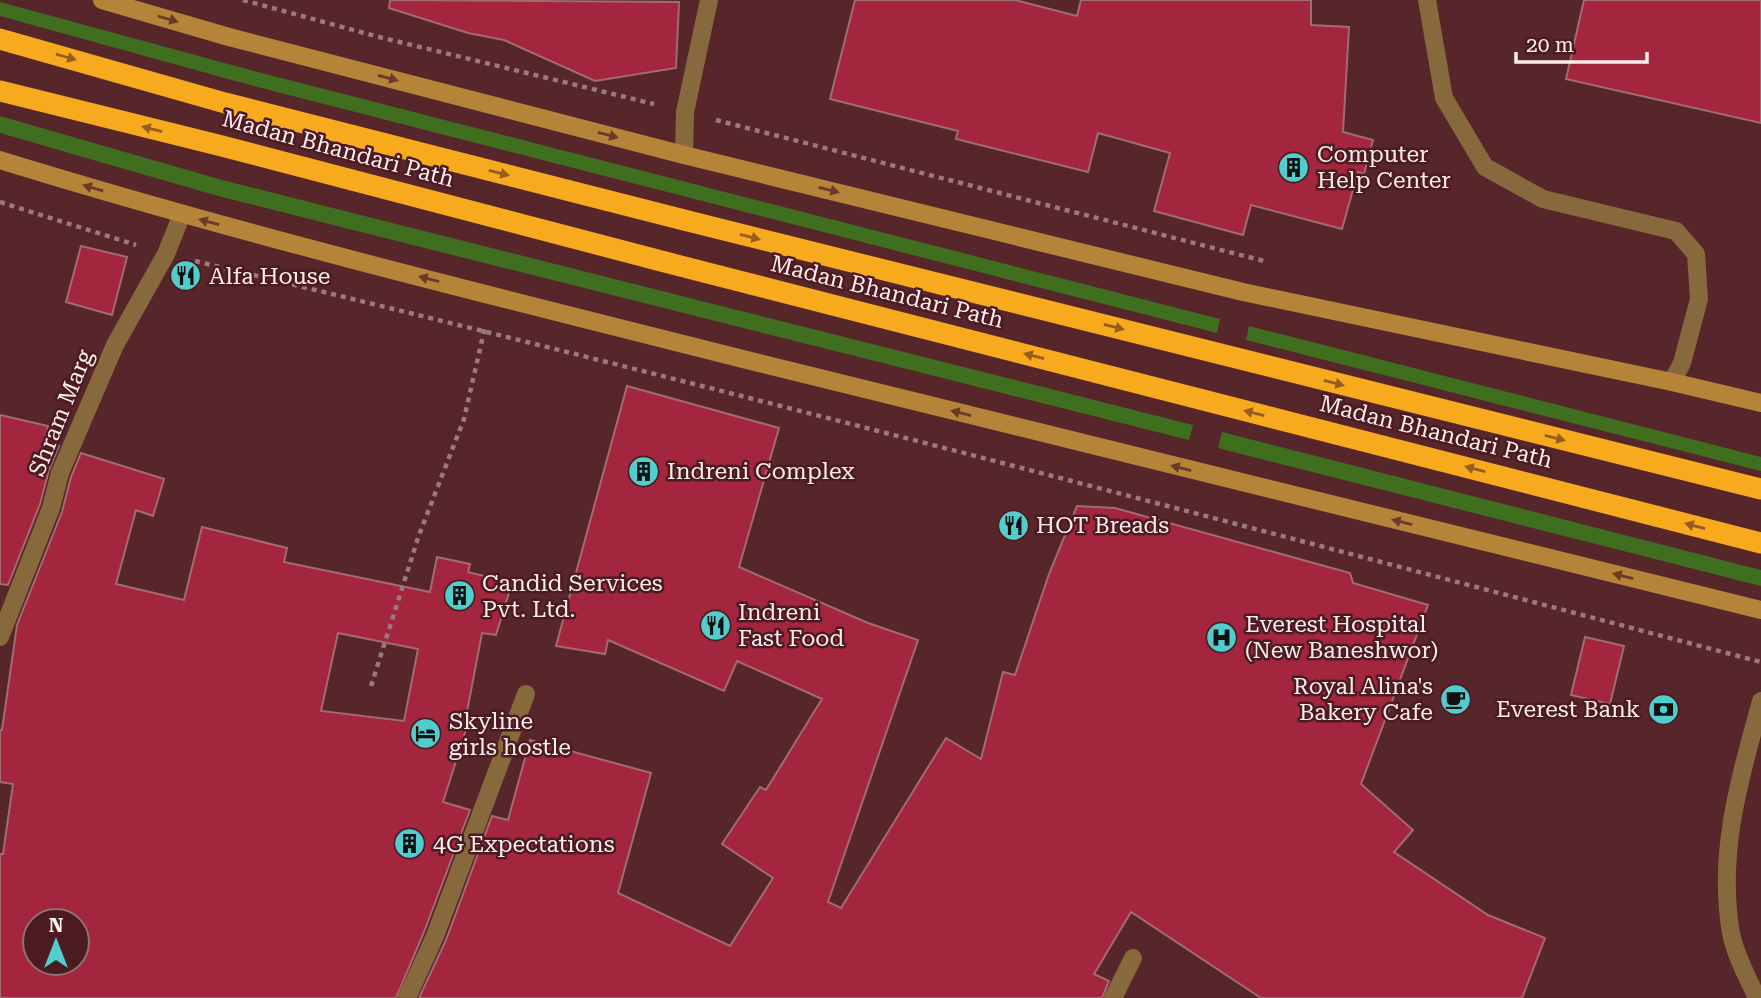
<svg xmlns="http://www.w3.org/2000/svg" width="1761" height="998" viewBox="0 0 1761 998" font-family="'Roboto Serif',serif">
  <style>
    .green { fill: #406e1f }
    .building { fill: #a3253e; stroke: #a36b6f; stroke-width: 2; fill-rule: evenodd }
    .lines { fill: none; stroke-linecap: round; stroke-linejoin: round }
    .path { stroke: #9c797d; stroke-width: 4.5; stroke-dasharray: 5 5; stroke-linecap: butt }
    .street { stroke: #88693d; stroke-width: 18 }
    .secondary { stroke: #b58439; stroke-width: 18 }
    .highway { stroke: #f7aa1e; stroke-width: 21 }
    .oneway { fill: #6b3a28 }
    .oneway2 { fill: #985b20 }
    .labels { text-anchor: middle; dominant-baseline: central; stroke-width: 5; stroke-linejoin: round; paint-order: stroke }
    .street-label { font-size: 23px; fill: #fbedee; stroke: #4b1b21 }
    .poi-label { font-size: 23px; fill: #fbedee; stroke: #4b1b21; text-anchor: start }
  </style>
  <rect width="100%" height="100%" fill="#57262b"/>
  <path class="green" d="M 0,2 L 254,71 L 1220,319 L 1217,333 L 250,85 L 0,16 Z
    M 0,116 L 222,180 L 1193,425 L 1189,440 L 218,196 L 0,133 Z
    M 1249,326 L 1761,457 L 1761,471 L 1246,340 Z
    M 1222,432 L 1761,570 L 1761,586 L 1218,448 Z"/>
  <path class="building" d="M 390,0 L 679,2 L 676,68 L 595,81 L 504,40 L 468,33 L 389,8 Z
    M 855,0 L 1015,0 L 1077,16 L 1081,0 L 1311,0 L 1311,25 L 1349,27 L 1343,132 L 1373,140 L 1364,174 L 1358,172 L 1342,229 L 1251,205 L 1243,235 L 1154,211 L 1170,153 L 1098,133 L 1088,172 L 956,139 L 958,131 L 830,99 Z
    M 1584,0 L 1761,0 L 1761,123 L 1566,79 Z
    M 81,246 L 127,257 L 112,315 L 66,302 Z
    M 627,386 L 779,428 L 739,567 L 868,623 L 918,640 L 828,902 L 841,908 L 946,738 L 981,759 L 1003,672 L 1015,675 L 1049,574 L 1077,506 L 1115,508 L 1350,573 L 1353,583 L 1428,605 L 1361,784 L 1413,830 L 1394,852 L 1488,915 L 1545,938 L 1522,998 L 1261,998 L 1131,912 L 1094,974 L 1109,981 L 1102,998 L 419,998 L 446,940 L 492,816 L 508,820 L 530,740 L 651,773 L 618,893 L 730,946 L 773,878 L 722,844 L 760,787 L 766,790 L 822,699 L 737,661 L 724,691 L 608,640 L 605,654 L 556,646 Z
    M 0,415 L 48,426 L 44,442 L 59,446 L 49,470 L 40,504 L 8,585 L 0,584 Z
    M 81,453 L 164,479 L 153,516 L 136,510 L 116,584 L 184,600 L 202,527 L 287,548 L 284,562 L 430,592 L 437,557 L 470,564 L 468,572 L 512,583 L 496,635 L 482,633 L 465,722 L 468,723 L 443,802 L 470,810 L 424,932 L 396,998 L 0,998 L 0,854 L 3,854 L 13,784 L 0,782 L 0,730 L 2,730 L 17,625 L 62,512 L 71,477 ZM 338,633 L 418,649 L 404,721 L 321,711 ZM 35,921 L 77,921 L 77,963 L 35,963 Z
    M 1585,637 L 1624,646 L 1610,704 L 1571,695 Z"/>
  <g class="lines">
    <path class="path" d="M 243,0 L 379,37 L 654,104
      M 716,120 L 1264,261
      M 0,202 L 136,245
      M 195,261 C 719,386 1240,525 1761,662
      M 371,686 L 419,535 L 464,419 L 485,327"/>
    <path class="street" d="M 1427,0 L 1444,98 L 1485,167 L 1543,199 L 1676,231 L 1696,254 L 1699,299 L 1682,363 L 1672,382
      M 684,155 L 685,112 L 709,0
      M 0,637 L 51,508 L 60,473 L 115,345 L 166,254 L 182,214
      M 407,998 L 435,936 L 526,694
      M 1113,998 L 1133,958
      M 1757,998 C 1748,978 1735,955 1731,933 C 1717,853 1740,778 1761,701"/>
    <path class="secondary" d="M 102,0 L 229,37 L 684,155 L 1243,292 L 1672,382 L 1761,403
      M 0,160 C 250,237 505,299 759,363 C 1093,446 1427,528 1761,610"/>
    <path class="highway" d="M 0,39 L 225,103 L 684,220 L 1761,489
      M 0,91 L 218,145 L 665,262 L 1761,543"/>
  </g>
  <defs><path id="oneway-solid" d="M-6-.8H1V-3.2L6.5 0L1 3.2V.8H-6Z" transform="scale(1.75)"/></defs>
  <g class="oneway">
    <use href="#oneway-solid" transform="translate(168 19) rotate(16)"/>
    <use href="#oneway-solid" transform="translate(388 78) rotate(15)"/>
    <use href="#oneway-solid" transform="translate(608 135) rotate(15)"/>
    <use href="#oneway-solid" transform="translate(93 188) rotate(-164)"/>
    <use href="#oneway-solid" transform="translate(829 190) rotate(14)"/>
    <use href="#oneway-solid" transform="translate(209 222) rotate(-165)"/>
    <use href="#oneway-solid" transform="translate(429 279) rotate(-165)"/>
    <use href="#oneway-solid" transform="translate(961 413) rotate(-166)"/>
    <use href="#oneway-solid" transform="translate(1181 468) rotate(-166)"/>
    <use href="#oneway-solid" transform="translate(1402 522) rotate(-166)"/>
    <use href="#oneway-solid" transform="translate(1623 576) rotate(-166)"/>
  </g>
  <g class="oneway2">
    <use href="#oneway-solid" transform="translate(66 57) rotate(16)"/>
    <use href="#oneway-solid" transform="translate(152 129) rotate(-166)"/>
    <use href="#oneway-solid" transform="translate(499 173) rotate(14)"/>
    <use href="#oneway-solid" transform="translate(750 237) rotate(14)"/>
    <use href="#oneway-solid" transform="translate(1114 327) rotate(14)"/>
    <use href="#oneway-solid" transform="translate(1034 356) rotate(-166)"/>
    <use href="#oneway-solid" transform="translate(1334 383) rotate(14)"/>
    <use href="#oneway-solid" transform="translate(1254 413) rotate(-166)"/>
    <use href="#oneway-solid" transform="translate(1555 438) rotate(14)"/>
    <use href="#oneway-solid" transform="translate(1475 469) rotate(-165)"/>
    <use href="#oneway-solid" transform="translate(1695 526) rotate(-165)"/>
  </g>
  <defs>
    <symbol id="building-disc" viewBox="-11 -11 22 22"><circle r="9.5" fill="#52cdcd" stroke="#4b1b21"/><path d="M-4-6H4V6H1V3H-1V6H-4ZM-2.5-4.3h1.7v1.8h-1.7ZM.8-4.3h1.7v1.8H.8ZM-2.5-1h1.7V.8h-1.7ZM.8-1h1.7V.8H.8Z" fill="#111"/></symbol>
    <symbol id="restaurant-disc" viewBox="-11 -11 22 22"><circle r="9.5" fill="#52cdcd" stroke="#4b1b21"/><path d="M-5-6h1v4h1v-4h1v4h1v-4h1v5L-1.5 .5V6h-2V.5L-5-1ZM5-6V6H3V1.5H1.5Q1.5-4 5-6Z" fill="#111"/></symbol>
    <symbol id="hospital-disc" viewBox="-11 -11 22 22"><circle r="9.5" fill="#52cdcd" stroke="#4b1b21"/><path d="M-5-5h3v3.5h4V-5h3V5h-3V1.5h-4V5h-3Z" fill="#111"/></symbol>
    <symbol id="cafe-disc" viewBox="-11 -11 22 22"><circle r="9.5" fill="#52cdcd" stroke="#4b1b21"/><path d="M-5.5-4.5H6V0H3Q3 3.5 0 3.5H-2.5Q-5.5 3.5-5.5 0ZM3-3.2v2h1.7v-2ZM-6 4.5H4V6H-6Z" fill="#111"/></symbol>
    <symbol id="bank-disc" viewBox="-11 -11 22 22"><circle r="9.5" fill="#52cdcd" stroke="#4b1b21"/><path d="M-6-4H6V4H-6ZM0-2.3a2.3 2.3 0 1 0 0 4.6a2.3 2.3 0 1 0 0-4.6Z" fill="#111"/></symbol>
    <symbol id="hotel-disc" viewBox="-11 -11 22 22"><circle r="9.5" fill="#52cdcd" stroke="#4b1b21"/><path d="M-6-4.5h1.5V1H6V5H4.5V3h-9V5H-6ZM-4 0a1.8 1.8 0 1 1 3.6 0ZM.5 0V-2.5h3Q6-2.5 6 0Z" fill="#111"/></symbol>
  </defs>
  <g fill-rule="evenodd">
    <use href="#building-disc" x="1276" y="150" width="35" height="35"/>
    <use href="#restaurant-disc" x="168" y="258" width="35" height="35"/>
    <use href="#building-disc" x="626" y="454" width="35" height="35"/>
    <use href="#restaurant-disc" x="996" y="508" width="35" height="35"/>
    <use href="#building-disc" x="442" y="578" width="35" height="35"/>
    <use href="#restaurant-disc" x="698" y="608" width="35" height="35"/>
    <use href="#hospital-disc" x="1204" y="620" width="35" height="35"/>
    <use href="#cafe-disc" x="1438" y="682" width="35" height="35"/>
    <use href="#bank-disc" x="1646" y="692" width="35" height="35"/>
    <use href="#hotel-disc" x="408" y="716" width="35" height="35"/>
    <use href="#building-disc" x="392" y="826" width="35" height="35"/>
  </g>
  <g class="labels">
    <g class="street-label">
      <text transform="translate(338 149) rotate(15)">Madan Bhandari Path</text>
      <text transform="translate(887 292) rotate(14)">Madan Bhandari Path</text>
      <text transform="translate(61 413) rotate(-68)">Shram Marg</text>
      <text transform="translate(1436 432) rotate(14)">Madan Bhandari Path</text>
    </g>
    <g class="poi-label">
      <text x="1317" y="154">Computer<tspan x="1317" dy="26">Help Center</tspan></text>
      <text x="209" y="276">Alfa House</text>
      <text x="667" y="471">Indreni Complex</text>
      <text x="1036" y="525">HOT Breads</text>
      <text x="482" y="583">Candid Services<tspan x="482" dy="26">Pvt. Ltd.</tspan></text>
      <text x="738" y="612">Indreni<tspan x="738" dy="26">Fast Food</tspan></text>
      <text x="1245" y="624">Everest Hospital<tspan x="1245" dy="26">(New Baneshwor)</tspan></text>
      <text x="1433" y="686" text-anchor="end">Royal Alina's<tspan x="1433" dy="26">Bakery Cafe</tspan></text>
      <text x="1640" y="709" text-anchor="end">Everest Bank</text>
      <text x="449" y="721">Skyline<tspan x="449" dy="26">girls hostle</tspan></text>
      <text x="433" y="844">4G Expectations</text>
    </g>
  </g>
  <g transform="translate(56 942)"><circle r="33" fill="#4b1b21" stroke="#916f73" stroke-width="2"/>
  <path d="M0-5L12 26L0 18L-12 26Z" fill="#52cdcd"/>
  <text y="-10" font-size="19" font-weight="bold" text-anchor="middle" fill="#fbedee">N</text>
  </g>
  <path d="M1516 52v10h131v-10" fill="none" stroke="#fbedee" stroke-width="3.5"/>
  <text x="1526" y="52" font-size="21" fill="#fbedee" stroke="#4b1b21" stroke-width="5" paint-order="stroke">20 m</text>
</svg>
